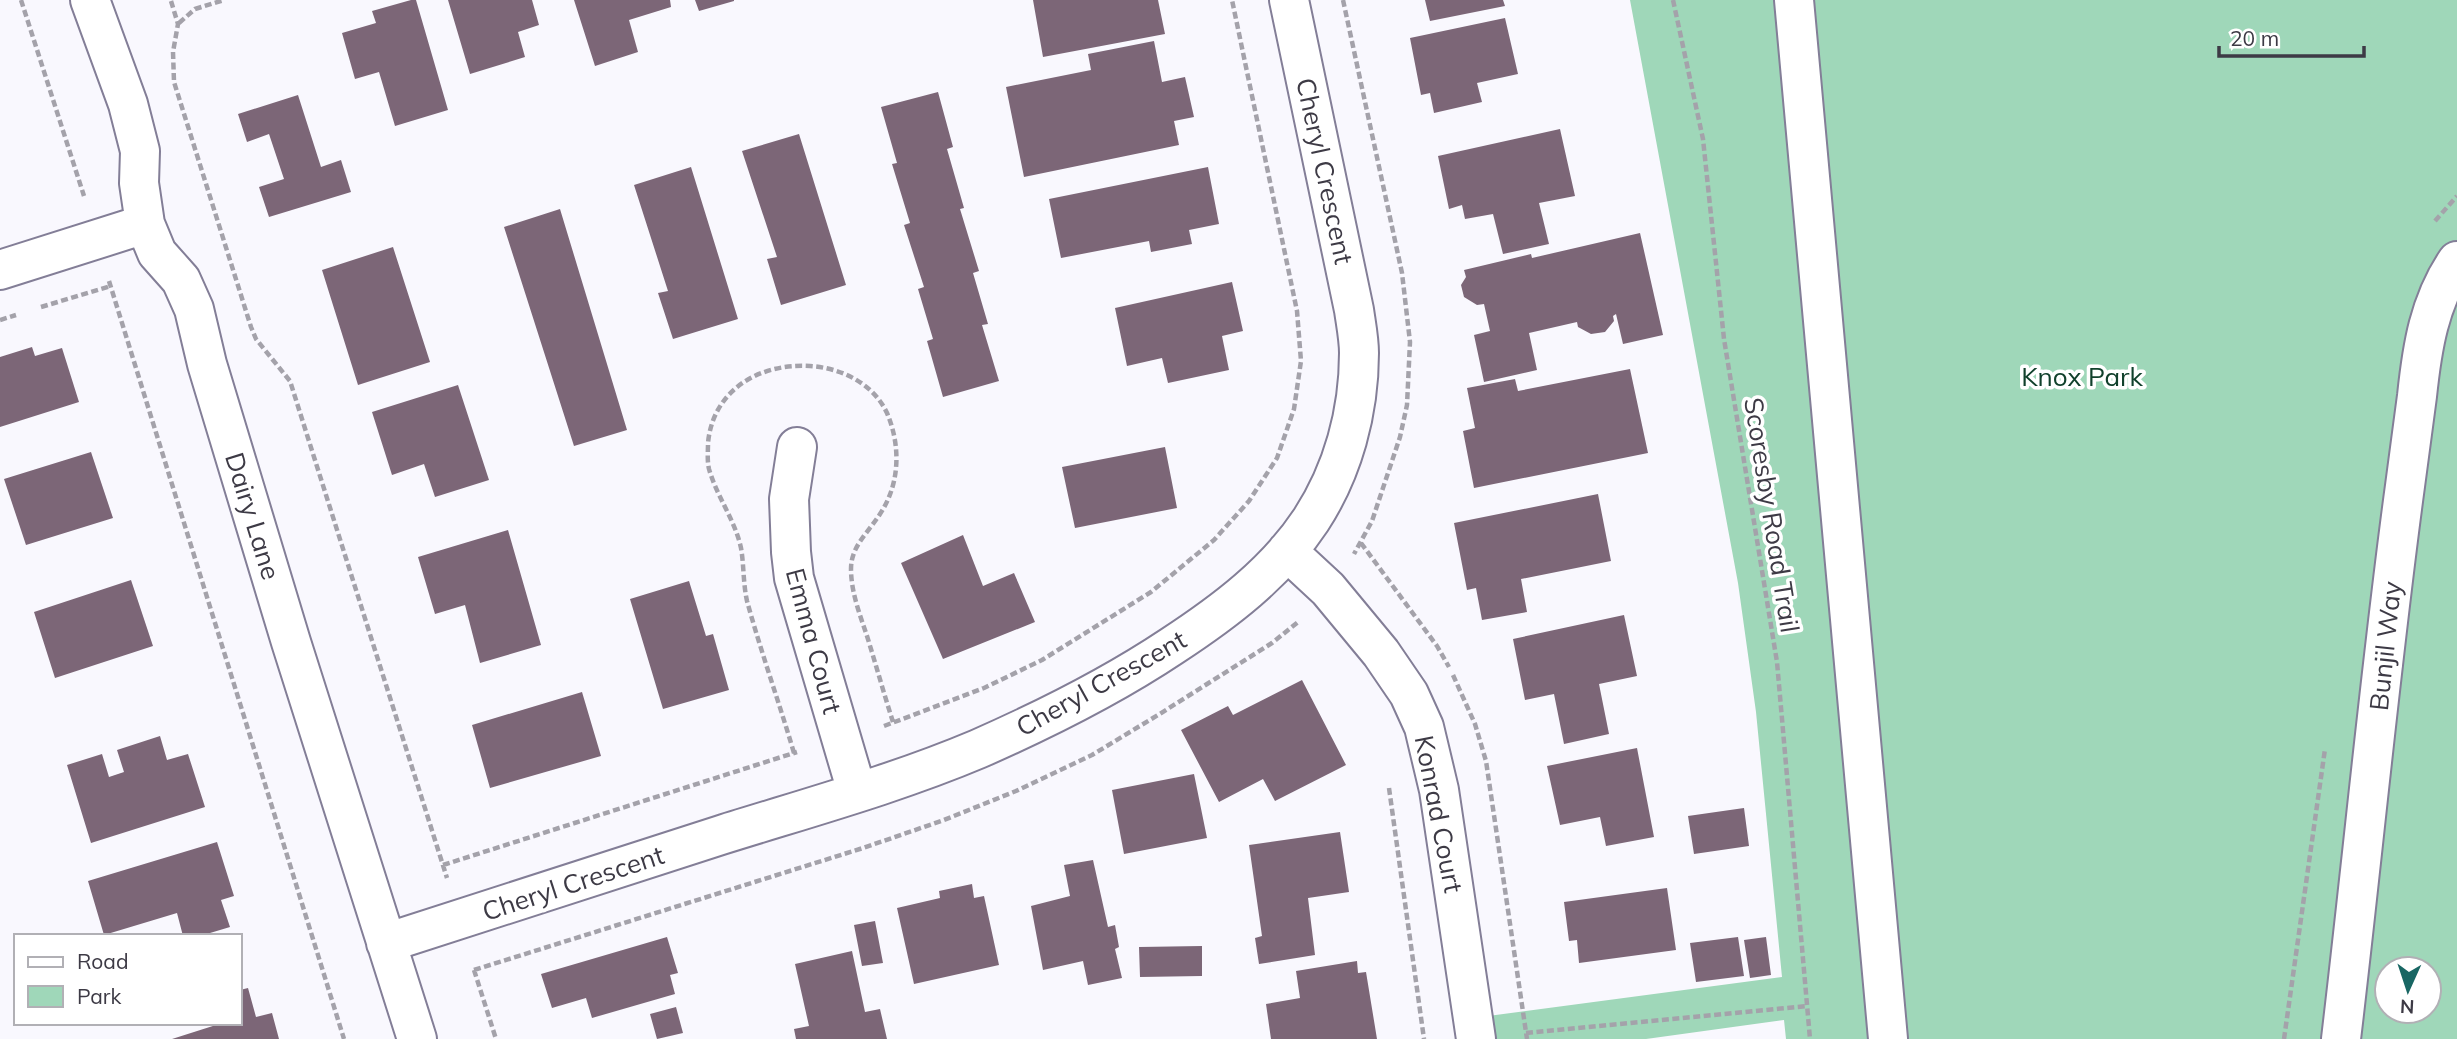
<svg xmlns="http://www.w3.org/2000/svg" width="2457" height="1039" viewBox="0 0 2457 1039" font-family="Mulish,sans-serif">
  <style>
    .green { fill: #9fd7b9; fill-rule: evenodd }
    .building { fill: #7c6677 }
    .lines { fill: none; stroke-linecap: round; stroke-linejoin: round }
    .minor-casing { stroke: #837e97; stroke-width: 42 }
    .path { stroke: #a4a2aa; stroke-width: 4.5; stroke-dasharray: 7 3.5; stroke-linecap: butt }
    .minor { stroke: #fff; stroke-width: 38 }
    .labels { text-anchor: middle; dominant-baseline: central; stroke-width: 7; stroke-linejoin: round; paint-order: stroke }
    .street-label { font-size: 26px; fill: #3d3a45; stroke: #fff }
    .park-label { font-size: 26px; fill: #11412c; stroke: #fff }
  </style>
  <rect width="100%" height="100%" fill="#f9f8fe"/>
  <path class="green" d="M 1630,0 L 2457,0 L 2457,1039 L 1786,1039 L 1784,1020 L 1646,1039 L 1476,1039 L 1473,1018 L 1782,977 L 1756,712 L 1738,583 ZM 2387,969 L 2429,969 L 2429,1011 L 2387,1011 Z"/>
  <path class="building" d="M 411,0 L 416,0 L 448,110 L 395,126 L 379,72 L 355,79 L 342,33 L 376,23 L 372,11 Z
    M 448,0 L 532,0 L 539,25 L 518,32 L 525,57 L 470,74 Z
    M 574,0 L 670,0 L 671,7 L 629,20 L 638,52 L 595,66 Z
    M 695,0 L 734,0 L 734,1 L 699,11 Z
    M 1033,0 L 1158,0 L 1165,34 L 1043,57 Z
    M 1425,0 L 1503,0 L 1505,6 L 1430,21 Z
    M 1505,18 L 1518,74 L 1477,83 L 1482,102 L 1434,113 L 1430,93 L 1421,95 L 1410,38 Z
    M 1154,41 L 1162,82 L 1185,77 L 1194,117 L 1174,121 L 1179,145 L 1024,177 L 1006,87 L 1091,70 L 1088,54 Z
    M 938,92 L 953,147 L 947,149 L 964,208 L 960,209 L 979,271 L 973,273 L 988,324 L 982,325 L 999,381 L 943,397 L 927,341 L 933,339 L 918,289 L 924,287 L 904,225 L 910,223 L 892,164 L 897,163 L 881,107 Z
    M 298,95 L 321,167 L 341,160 L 351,192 L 269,217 L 259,187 L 284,179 L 269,134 L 247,142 L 238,114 Z
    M 1560,129 L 1575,196 L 1539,203 L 1549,244 L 1503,254 L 1493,214 L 1465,219 L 1462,205 L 1449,209 L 1438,156 Z
    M 799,134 L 846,285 L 781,305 L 767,259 L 777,257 L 742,151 Z
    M 691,167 L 738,319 L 673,339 L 658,293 L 668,291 L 634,185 Z
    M 1208,167 L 1219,224 L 1189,230 L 1192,244 L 1151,252 L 1149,241 L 1061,258 L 1049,199 Z
    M 560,209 L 627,430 L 574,446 L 504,227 Z
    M 1640,233 L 1663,335 L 1623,344 L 1616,314 L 1613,316 L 1614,321 L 1605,332 L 1591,334 L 1578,327 L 1577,322 L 1529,333 L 1537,370 L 1484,382 L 1474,335 L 1490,331 L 1484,304 L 1477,305 L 1464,297 L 1461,285 L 1466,277 L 1464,270 L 1531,254 L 1532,258 Z
    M 393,247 L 430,362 L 358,385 L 322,270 Z
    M 1232,282 L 1243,331 L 1222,336 L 1229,370 L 1168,383 L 1162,358 L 1127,366 L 1115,308 Z
    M 32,347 L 35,356 L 62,348 L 79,402 L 0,427 L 0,357 Z
    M 1630,369 L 1648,453 L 1474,488 L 1463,431 L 1475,428 L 1467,388 L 1515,379 L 1518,391 Z
    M 458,385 L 489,480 L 435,497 L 424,464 L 392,475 L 372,412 Z
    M 1165,447 L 1177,508 L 1075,528 L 1062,467 Z
    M 91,452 L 113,518 L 26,545 L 4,479 Z
    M 1598,494 L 1611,561 L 1521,579 L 1527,612 L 1482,620 L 1476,588 L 1467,590 L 1454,523 Z
    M 508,530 L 541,645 L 480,663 L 465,605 L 435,614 L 418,557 Z
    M 963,535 L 983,586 L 1014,573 L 1035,622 L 943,659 L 901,563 Z
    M 131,580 L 153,646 L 55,678 L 34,612 Z
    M 689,581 L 706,636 L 713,634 L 729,690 L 663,709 L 630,599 Z
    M 1624,615 L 1637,676 L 1599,684 L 1609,734 L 1564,744 L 1554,694 L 1525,700 L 1513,639 Z
    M 1302,680 L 1346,765 L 1275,801 L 1263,779 L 1219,802 L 1181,730 L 1228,706 L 1233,715 Z
    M 582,692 L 601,756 L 490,788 L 472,725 Z
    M 160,736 L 167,760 L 188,754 L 205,807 L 91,843 L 67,765 L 102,754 L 109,777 L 124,772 L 117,750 Z
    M 1637,748 L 1654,837 L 1606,846 L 1600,817 L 1560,825 L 1547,766 Z
    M 1194,774 L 1207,838 L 1124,854 L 1112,790 Z
    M 1744,808 L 1749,846 L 1694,854 L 1688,816 Z
    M 1340,832 L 1349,892 L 1308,898 L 1315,955 L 1259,964 L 1255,938 L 1262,936 L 1249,845 Z
    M 217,842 L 234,896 L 221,900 L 230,927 L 200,936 L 183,936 L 177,913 L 104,935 L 88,881 Z
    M 1093,860 L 1108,927 L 1115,925 L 1119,947 L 1115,949 L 1122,978 L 1088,985 L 1083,961 L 1043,970 L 1031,906 L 1070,896 L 1064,865 Z
    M 972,884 L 974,898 L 984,896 L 999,965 L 914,984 L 897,908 L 940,898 L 939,891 Z
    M 1667,888 L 1676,950 L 1579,963 L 1577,940 L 1569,941 L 1564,902 Z
    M 875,921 L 883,963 L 862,966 L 854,925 Z
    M 667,937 L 678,973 L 670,975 L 675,994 L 592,1018 L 586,998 L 552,1008 L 541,974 Z
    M 1738,937 L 1744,976 L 1696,982 L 1690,943 Z
    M 1766,937 L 1771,975 L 1750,978 L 1744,940 Z
    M 1202,946 L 1202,976 L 1140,977 L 1139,947 Z
    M 852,951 L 865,1012 L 880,1009 L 887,1039 L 796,1039 L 794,1029 L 809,1026 L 795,964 Z
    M 1357,961 L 1358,973 L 1366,972 L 1377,1039 L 1271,1039 L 1266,1004 L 1300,998 L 1296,971 Z
    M 248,988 L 256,1017 L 272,1013 L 279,1039 L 172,1039 L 216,1025 L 215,1023 L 240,1023 L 240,990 Z
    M 676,1007 L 683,1033 L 657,1039 L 650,1014 Z"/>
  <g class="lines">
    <defs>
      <path id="minor" d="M 90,0 L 128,104 L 140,151 L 139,183 L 145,224 L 157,253 L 181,280 L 194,309 L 207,364 L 291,642 L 417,1039
        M 1794,0 L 1888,1039
        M 0,270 L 145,224
        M 797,447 L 789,499 L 791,552 L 794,578 L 857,792
        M 1287,551 L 1328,589 L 1381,653 L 1409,694 L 1424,727 L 1439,790 L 1476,1039
        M 386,943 C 498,907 610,871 721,835 C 807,808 895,784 978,749 C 1044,720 1112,686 1172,646 C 1224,612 1276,573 1311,520 C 1343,471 1359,412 1359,353 C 1359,339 1356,324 1354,310 L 1289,0
        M 2341,1039 C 2363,855 2380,670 2405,486 C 2409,456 2413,426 2417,396 C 2422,348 2429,302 2457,261"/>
    </defs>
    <use href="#minor" class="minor-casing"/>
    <path class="path" d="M 21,0 L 84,196
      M 1343,0 L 1402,273 L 1410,342 L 1407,405 L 1400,437 L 1372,521 L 1354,554
      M 1673,0 L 1703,139 L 1724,339 L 1777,662 L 1810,1039
      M 171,1 L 178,24 L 173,52 L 174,82 L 251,327 L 256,339 L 290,381 L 447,878
      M 179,23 L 195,9 L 224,0
      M 2435,221 L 2457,196
      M 109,281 L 344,1039
      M 41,307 L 111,286
      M 0,320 L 16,315
      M 1361,543 L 1437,646 L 1449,667
      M 1453,675 L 1475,724 L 1486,761 L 1527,1039
      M 884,726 L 984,688 L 1042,660 L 1151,592 L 1214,540 L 1249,501 L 1277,458 L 1294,409 L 1301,361 L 1297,311 L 1232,0
      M 794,753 C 779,702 761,652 747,601 C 743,583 744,565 741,548 C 735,520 717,497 709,469 C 707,460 708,453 708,443 C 713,390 759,363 810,366 C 841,368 873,383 887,413 C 901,446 900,484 880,514 C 868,533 851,546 851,569 C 851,592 860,615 867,636 C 876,665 884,694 893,722
      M 1389,788 L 1424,1039
      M 443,865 L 797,752
      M 474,970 L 863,848 L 944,820 L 1016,791 L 1092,755 L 1158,715 L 1272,643 L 1298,622
      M 474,970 L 496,1039
      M 1526,1033 L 1807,1006
      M 2284,1039 L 2325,749"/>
    <use href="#minor" class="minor"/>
  </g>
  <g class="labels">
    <g class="street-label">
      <text transform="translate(1325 171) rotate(78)">Cheryl Crescent</text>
      <text transform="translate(1772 515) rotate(81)">Scoresby Road Trail</text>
      <text transform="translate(253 516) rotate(73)">Dairy Lane</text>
      <text transform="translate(814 641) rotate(75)">Emma Court</text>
      <text transform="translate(2385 646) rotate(-84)">Bunjil Way</text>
      <text transform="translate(1101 683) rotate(-29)">Cheryl Crescent</text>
      <text transform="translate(1439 814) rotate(79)">Konrad Court</text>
      <text transform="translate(573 883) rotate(-18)">Cheryl Crescent</text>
    </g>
    <g class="park-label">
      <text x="2082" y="376">Knox Park</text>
    </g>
  </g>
  <rect x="14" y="934" width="228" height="91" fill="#ffffff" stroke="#b1b0b5" stroke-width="2"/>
  <rect x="28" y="957" width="35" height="10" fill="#ffffff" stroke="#b1b0b5" stroke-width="2"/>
  <text x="77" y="969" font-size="21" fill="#3d3a45">Road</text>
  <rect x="28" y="986" width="35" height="21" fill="#9fd7b9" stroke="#b1b0b5" stroke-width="2"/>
  <text x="77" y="1004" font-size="21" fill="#3d3a45">Park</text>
  <g transform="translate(2408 990) rotate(183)"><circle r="33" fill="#ffffff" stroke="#b1b0b5" stroke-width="2"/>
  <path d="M0-5L12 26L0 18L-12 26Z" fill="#186663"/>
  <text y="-10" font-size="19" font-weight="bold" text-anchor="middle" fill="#3d3a45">N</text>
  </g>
  <path d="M2219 46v10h145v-10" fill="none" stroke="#3d3a45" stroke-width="3.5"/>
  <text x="2230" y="46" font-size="21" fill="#3d3a45" stroke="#ffffff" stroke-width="5" paint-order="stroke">20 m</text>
</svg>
